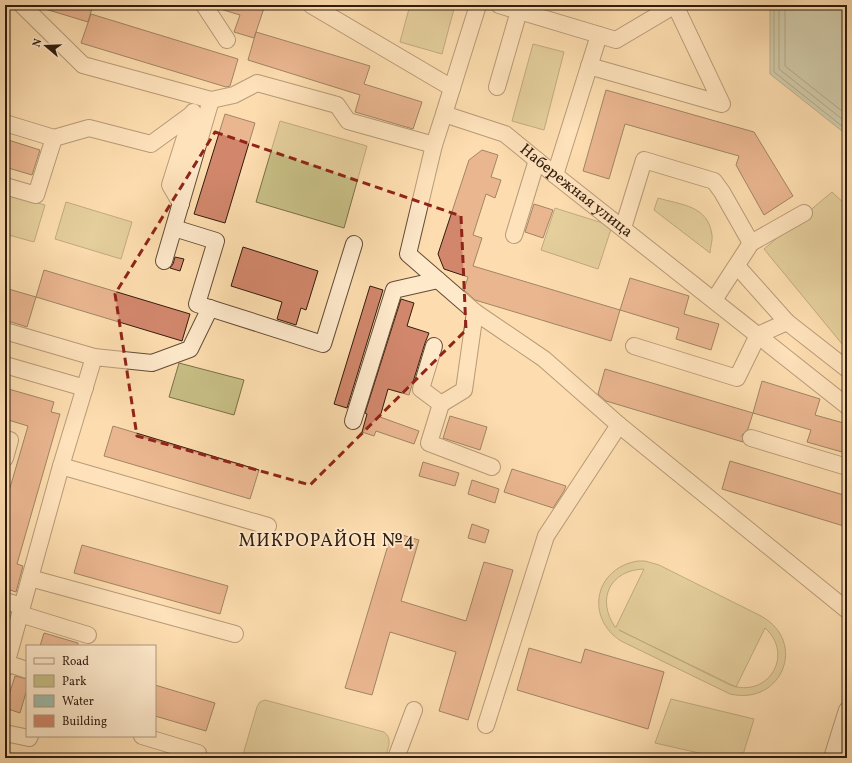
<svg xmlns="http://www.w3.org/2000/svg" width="852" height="763" viewBox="0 0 852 763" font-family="Vollkorn,serif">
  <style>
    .green { fill: #c7bf85; stroke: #7c6e4a; fill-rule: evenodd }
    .water { fill: #9fbcab; stroke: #737c6c }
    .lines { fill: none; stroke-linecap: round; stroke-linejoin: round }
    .shore { stroke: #686c5c; stroke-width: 1 }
    .building { fill: #d2876c; stroke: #311c0e }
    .minor-casing { stroke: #644c36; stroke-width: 18 }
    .minor { stroke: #fee9cb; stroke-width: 16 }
    .marked { fill: none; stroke: #8f2418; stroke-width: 3; stroke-dasharray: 8 5; stroke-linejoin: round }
    .labels { text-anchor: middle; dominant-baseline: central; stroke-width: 4; stroke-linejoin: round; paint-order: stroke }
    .street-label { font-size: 16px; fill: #311c0e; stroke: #fee9cb }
    .quarter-label { font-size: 18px; letter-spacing: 1px; fill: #311c0e; stroke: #fee9cb }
  </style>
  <rect width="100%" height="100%" fill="#fdddaf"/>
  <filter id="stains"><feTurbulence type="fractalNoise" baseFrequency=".005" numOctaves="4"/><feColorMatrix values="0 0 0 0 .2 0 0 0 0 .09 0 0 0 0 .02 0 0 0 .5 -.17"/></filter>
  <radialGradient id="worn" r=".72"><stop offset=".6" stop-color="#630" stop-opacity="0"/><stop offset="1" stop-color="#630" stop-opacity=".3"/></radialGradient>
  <path class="green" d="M 410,5 L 455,5 L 442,54 L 400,42 Z
    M 533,44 L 564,52 L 544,130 L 512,121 Z
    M 280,121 L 367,146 L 344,228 L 256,202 Z
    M 832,192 L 847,206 L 847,350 L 764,249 Z
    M 5,194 L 45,205 L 34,242 L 5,234 Z
    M 658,198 C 681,205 708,205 712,235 C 713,240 710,247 710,253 L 654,210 Z
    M 66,202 L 132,222 L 121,259 L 55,239 Z
    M 555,208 L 612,226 L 598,269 L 541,250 Z
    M 179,363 L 244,380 L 234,415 L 169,397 Z
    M 638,561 L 645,561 L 659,565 L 761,616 C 808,642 782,706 730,694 L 621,641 C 585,618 594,568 638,561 ZM 644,569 L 616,627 L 615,627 C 596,599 610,570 644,569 ZM 765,628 C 795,655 768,699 730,685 L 619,630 L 736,687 Z
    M 671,699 L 754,719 L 742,758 L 721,758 L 655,743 Z
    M 265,700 L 384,732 C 393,739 388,748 385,758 L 244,758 L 244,751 L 257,707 L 260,702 Z"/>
  <path class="water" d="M 770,5 L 847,5 L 847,135 L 770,74 Z"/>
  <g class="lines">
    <path class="shore" d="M 774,5 L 774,72 L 847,130
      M 779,5 L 779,69 L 847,123
      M 785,5 L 785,66 L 847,115"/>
  </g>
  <path class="building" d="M 42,5 L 93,5 L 88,22 L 42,8 Z
    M 217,5 L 265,5 L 254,38 L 234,32 L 240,15 L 217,8 Z
    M 91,14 L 238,59 L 230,86 L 226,87 L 81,43 Z
    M 256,32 L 370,66 L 364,84 L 422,102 L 413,129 L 355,112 L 360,95 L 248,60 Z
    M 606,90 L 754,132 L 793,196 L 764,215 L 736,165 L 739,156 L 625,124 L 609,179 L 583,171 Z
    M 225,114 L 255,123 L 225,223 L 194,214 Z
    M 5,139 L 40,150 L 32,175 L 5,167 Z
    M 482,150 L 498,155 L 491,177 L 501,180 L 495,198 L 486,194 L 473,235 L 482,238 L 473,266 L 620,310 L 611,341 L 475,300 L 464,290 L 468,277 L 444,269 L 438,254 L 469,160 Z
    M 534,204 L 553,210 L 543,238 L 525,232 Z
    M 243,247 L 318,271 L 306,310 L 301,308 L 296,325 L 277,319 L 282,302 L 231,286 Z
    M 175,257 L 184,259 L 180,271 L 170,268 L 173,264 Z
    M 44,270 L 190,314 L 182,341 L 36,297 Z
    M 630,278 L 689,296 L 684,314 L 719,324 L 711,350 L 676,339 L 679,328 L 620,310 Z
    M 370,286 L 383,290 L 347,408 L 334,404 Z
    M 5,288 L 36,297 L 27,327 L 5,320 Z
    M 401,299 L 414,303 L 407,326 L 429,333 L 425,343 L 409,395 L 388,389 L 380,417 L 419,431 L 414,444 L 376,431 L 374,436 L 362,432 L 367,414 L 365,413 Z
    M 605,369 L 753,413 L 748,429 L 742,435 L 743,442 L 606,401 L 598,394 Z
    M 762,381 L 820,399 L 815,415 L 847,424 L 847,436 L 842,452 L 807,442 L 811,430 L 753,413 Z
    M 5,388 L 54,402 L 51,412 L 60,414 L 17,564 L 23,566 L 16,592 L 10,590 L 9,592 L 5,592 L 5,505 L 28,426 L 5,419 Z
    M 450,416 L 487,427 L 480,450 L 443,438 Z
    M 113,426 L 259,470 L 250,499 L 104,456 Z
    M 730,461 L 847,496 L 847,527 L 722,489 Z
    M 423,462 L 459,473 L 455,486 L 419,476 Z
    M 512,469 L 566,486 L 564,491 L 553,508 L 504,492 Z
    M 472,480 L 499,489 L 495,503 L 468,494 Z
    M 472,524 L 489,530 L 485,543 L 468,538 Z
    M 392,532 L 419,540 L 401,601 L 466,621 L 484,562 L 513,570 L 468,720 L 439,711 L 456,652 L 390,632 L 372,695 L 345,688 Z
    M 82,545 L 228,586 L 220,614 L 74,573 Z
    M 44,633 L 78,643 L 78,646 L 40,646 Z
    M 529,648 L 581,663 L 585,649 L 664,672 L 648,729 L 517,690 Z
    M 15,676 L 27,679 L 27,689 L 20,713 L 5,708 Z
    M 155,685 L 215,703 L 206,731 L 155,716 Z"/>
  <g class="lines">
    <defs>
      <g id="minor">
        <path d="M 22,5 L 83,65 L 211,100 L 234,95 L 257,83 L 337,105 L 348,121 L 434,145"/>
        <path d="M 204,5 L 227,40"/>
        <path id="s1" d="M 311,5 L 452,88 L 444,114 L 505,134 L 555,175 L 847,406"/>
        <path d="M 499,5 L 616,40 L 675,5"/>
        <path d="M 589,66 L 722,104 L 675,5"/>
        <path d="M 497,87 L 519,11"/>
        <path d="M 452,88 L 478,5"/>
        <path d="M 444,114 L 434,145 L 408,254 L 475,312 L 544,359 L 619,425 L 847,610"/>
        <path d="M 5,123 L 54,138 L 36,195 L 5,186"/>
        <path d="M 54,138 L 89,128 L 151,144 L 192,114"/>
        <path d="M 555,175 L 599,35"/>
        <path d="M 181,204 L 170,185 L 193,112"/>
        <path d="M 174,228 L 216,241 L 197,304 L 323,344 L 354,244"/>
        <path d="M 623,228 L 644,160 L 714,181 L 722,192 L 751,243"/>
        <path d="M 514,235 L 537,160"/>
        <path d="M 164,261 L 211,100"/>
        <path d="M 737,266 L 787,322 L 847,369"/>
        <path d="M 714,300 L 751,243 L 804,213"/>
        <path d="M 475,312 L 464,390 L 441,404 L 429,443 L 492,467"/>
        <path d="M 5,331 L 94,357"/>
        <path d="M 434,346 L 421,389 L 441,404"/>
        <path d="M 634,346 L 737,378 L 758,335 L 787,322"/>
        <path d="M 5,365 L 85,388"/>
        <path d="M 353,421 L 394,290 L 438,280"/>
        <path d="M 751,438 L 847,467"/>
        <path d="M 5,439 L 10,440 L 5,458"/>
        <path d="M 61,466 L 268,526"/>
        <path d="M 30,578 L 235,634"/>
        <path d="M 5,601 L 22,606"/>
        <path d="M 20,614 L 88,635"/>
        <path d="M 6,663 L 27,670"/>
        <path d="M 5,668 L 61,466 L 94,357 L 152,363 L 190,349 L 210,308"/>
        <path d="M 486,725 L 546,536 L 619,425"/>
        <path d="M 5,733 L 29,738 L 30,736"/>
        <path d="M 142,736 L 198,753"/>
        <path d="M 396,758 L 414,710"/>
        <path d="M 832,758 L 847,710"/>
      </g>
    </defs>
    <use href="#minor" class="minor-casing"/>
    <use href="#minor" class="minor"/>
  </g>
  <path d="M0 0H852V763H0ZM 215,132 L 461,216 L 466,330 L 310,485 L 137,436 L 115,294 Z" fill="#fdddaf" fill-opacity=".55" fill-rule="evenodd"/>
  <path class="marked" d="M 215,132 L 461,216 L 466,330 L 310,485 L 137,436 L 115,294 Z"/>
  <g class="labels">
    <g class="street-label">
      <text stroke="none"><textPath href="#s1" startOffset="346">Набережная улица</textPath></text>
    </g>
    <g class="quarter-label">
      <text x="327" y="541">МИКРОРАЙОН №4</text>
    </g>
  </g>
  <rect width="852" height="763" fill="none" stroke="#fdddaf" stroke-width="20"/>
  <rect x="6" y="6" width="840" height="751" fill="none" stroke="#311c0e" stroke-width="2"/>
  <rect x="10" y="10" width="832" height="743" fill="none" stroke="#311c0e"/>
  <rect x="26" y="645" width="130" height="92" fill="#fee9cb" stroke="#ac977f"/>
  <rect x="34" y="658" width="20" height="6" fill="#fee9cb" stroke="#ac977f"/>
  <text x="62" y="665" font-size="12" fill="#311c0e">Road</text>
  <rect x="34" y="675" width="20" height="12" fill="#c7bf85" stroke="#ac977f"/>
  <text x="62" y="685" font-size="12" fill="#311c0e">Park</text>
  <rect x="34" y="695" width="20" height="12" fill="#9fbcab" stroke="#ac977f"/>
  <text x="62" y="705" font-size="12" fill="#311c0e">Water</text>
  <rect x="34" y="715" width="20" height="12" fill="#d2876c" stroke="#ac977f"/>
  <text x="62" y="725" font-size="12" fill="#311c0e">Building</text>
  <g transform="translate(46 46) rotate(289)" stroke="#fee9cb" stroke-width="3" paint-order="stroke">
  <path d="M0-3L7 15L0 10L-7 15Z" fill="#311c0e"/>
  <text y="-6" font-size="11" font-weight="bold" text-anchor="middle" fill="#311c0e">N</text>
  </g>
  <rect width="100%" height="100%" filter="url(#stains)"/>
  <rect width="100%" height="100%" fill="url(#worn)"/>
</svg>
